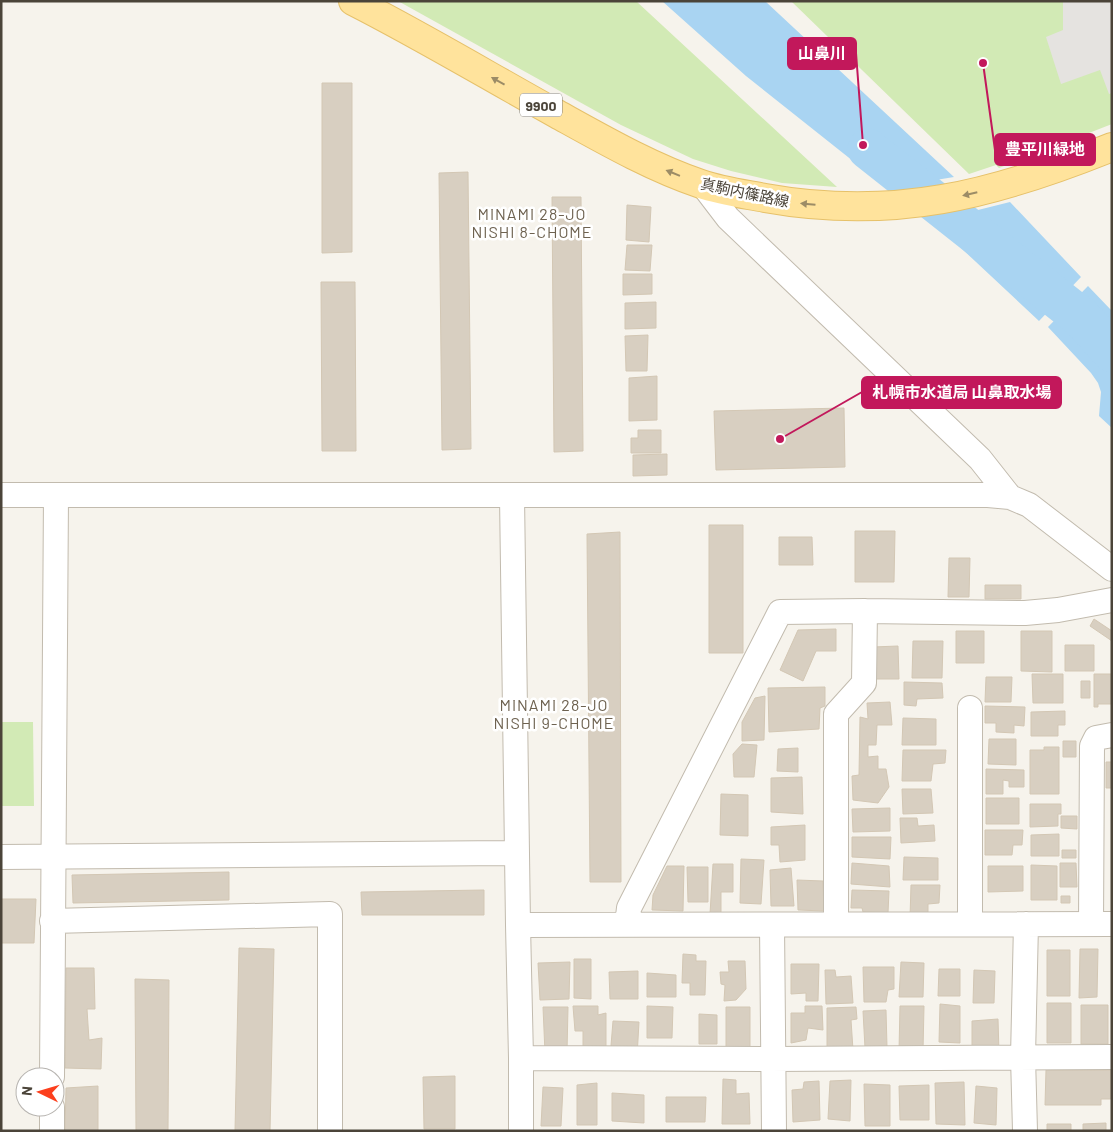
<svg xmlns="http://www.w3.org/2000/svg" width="1113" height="1132" viewBox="0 0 1113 1132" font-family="Barlow,'Noto Sans JP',sans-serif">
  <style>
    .green { fill: #d2eab5 }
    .parking { fill: #e5e3e0 }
    .water { fill: #a9d4f2 }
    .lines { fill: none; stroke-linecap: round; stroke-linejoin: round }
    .river { stroke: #a9d4f2; stroke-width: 41 }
    .building { fill: #d8cfc1; stroke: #d3c7b4 }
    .minor-casing { stroke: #c2bbae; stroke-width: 26 }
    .major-casing { stroke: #e6c16a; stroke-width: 30 }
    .minor { stroke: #fff; stroke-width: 24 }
    .major { stroke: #ffe39c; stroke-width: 28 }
    .oneway { fill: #9c8c66 }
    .labels { text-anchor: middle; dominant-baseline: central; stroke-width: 5; stroke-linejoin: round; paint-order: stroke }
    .shield { fill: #fff; stroke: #817c74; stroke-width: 1 }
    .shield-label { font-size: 14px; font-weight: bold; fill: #4b4439 }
    .street-label { font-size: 15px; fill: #4b4439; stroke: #fff }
    .neighbourhood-label { font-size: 16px; letter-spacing: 1px; fill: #6e6250; stroke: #fff }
    .leader { fill: none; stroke: #c2185b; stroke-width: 2 }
    .callout-dot { fill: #c2185b; stroke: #fff; stroke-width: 2 }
    .callout { fill: #c2185b; stroke: #c2185b; stroke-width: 2 }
    .callout-label { font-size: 16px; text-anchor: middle; font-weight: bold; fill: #fff }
  </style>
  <rect width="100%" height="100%" fill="#f6f3ec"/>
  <path class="green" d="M 398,1 L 636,1 L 837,187 L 782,183 L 731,171 L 693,159 L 621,125 Z
    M 791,1 L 1112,1 L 1112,124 L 999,168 L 996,165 L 969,174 Z
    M 1,722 L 33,722 L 34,806 L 1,806 Z"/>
  <path class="parking" d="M 1063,1 L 1112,1 L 1112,93 L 1109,94 L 1100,70 L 1061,84 L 1046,37 L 1063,30 Z"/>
  <path class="water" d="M 662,1 L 765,1 L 954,177 L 887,188 L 746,76 Z
    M 1010,202 L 1081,277 L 1039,321 L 929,218 L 970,212 Z
    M 1088,286 L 1112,311 L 1112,428 L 1099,416 L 1101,392 L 1098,383 L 1091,373 L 1048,327 Z"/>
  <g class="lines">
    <path class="river" d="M 868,149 L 1082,318 L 1112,352"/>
  </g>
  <path class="building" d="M 322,83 L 352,83 L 352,252 L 322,253 Z
    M 468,172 L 471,449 L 442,450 L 439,173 Z
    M 552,197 L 581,197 L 583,451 L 554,452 Z
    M 627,205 L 651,207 L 649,242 L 626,240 Z
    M 627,245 L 652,245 L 650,271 L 625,270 Z
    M 623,274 L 652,274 L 652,294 L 623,295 Z
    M 321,282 L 355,282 L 356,451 L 322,451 Z
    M 656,302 L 656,328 L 625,329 L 625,303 Z
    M 648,335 L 647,371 L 626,371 L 625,336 Z
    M 657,376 L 657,420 L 629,421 L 629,378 Z
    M 844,408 L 845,467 L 716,470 L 714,411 Z
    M 638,430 L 661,430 L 661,453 L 631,453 L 631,438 L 638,438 Z
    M 667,454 L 667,475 L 633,476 L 633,455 Z
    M 709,525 L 743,525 L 743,653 L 709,653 Z
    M 855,531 L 895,531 L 894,582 L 855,582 Z
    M 620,532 L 621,882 L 590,882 L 587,534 Z
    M 779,537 L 812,537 L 813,565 L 779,565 Z
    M 949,558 L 970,558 L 969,597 L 948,597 Z
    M 985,585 L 1021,585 L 1021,599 L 985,599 Z
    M 1094,619 L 1112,631 L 1112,641 L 1090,626 Z
    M 836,629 L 836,651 L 816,651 L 803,681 L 780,670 L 798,630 Z
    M 956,631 L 984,631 L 984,663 L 956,663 Z
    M 1021,631 L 1052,631 L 1052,672 L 1021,671 Z
    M 913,641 L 943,641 L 942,678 L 912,678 Z
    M 1065,645 L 1094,645 L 1094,671 L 1065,671 Z
    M 898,646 L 899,679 L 874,679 L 873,647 Z
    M 1032,674 L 1063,674 L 1063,703 L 1033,703 Z
    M 1094,674 L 1112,674 L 1112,704 L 1098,704 L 1098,707 L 1094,707 Z
    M 986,677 L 1012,677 L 1011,702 L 985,702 Z
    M 1081,681 L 1090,681 L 1090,698 L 1081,698 Z
    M 904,682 L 942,683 L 943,698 L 917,699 L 916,706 L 904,705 Z
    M 825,687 L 825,706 L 820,708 L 819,729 L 769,732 L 768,688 Z
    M 765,696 L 764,740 L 742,741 L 742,722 L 755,698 Z
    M 890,702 L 892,725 L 877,725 L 876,745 L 868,745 L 868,757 L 878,756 L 878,769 L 886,769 L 889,787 L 878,803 L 853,800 L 852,776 L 859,775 L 860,717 L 868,719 L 867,703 Z
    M 985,706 L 1025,707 L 1024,726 L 1014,725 L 1014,733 L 996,732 L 996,723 L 985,723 Z
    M 1065,711 L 1065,725 L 1058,725 L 1058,736 L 1031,736 L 1031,712 Z
    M 903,718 L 936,719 L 936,745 L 902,745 Z
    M 989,739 L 1016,739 L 1016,765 L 988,764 Z
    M 1063,741 L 1076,741 L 1076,757 L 1063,757 Z
    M 742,744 L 757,745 L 754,777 L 734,777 L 733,754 Z
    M 1044,747 L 1059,747 L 1059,794 L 1030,794 L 1030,750 L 1044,750 Z
    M 798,748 L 798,772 L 777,771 L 778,749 Z
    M 903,750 L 946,750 L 945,763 L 933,764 L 931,781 L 902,781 Z
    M 1106,762 L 1112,762 L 1112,788 L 1106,788 Z
    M 986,769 L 1024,770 L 1024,787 L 1009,787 L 1009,781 L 1003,780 L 1003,794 L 986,794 Z
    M 802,777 L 803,814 L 771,812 L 771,778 Z
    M 902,789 L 931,789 L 933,813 L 903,814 Z
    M 721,794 L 748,795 L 748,836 L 720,835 Z
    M 986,798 L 1019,798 L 1019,824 L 986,824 Z
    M 1030,804 L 1061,804 L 1061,814 L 1058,814 L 1058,826 L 1030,827 Z
    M 890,808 L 890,831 L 853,832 L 852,809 Z
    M 1061,816 L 1077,816 L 1077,829 L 1061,828 Z
    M 900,818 L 917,818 L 918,826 L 934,825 L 935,841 L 901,843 Z
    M 805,825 L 805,860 L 780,862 L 779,845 L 771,845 L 771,827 Z
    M 985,830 L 1023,830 L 1022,845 L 1013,845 L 1012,855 L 985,855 Z
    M 1059,834 L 1059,856 L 1031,856 L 1031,835 Z
    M 852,837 L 891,837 L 890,859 L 852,857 Z
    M 1062,850 L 1076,850 L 1076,858 L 1062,858 Z
    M 904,857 L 938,858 L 938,880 L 903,880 Z
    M 741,859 L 764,860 L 761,904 L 740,903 Z
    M 852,863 L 889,866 L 890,887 L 851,884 Z
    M 1060,863 L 1076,863 L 1077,887 L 1060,887 Z
    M 713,864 L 733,864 L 733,892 L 721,892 L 721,915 L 710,914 Z
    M 1031,865 L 1057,866 L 1057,900 L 1031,900 Z
    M 667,866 L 684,866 L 683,911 L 652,910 L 653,895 Z
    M 988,866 L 1023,866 L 1023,891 L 988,892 Z
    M 687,867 L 708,867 L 708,902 L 688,902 Z
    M 791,868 L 794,906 L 771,906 L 770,870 Z
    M 229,872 L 229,900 L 73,903 L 72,875 Z
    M 797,880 L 823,881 L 824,911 L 798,910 Z
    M 911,885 L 940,885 L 939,903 L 928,904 L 928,918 L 910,918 Z
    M 484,890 L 484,915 L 362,915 L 361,892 Z
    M 852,890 L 889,891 L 888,913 L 863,912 L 862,908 L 851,908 Z
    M 1061,896 L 1070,896 L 1070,903 L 1061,903 Z
    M 1,899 L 36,899 L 34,943 L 1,943 Z
    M 239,948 L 274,949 L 270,1131 L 235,1131 Z
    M 1080,949 L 1098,949 L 1097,997 L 1079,998 Z
    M 1047,950 L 1070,950 L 1070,996 L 1047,996 Z
    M 683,954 L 696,955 L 696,961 L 706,961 L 705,995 L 690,995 L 690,983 L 682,983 Z
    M 574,959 L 591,959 L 591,999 L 574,998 Z
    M 728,961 L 745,961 L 746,989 L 736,1000 L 724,1001 L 725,985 L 721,984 L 720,972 L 729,972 Z
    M 570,962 L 569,999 L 540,1000 L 538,963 Z
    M 901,962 L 924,963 L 923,997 L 899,997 Z
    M 791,964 L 819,964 L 818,1001 L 806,1001 L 806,993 L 791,994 Z
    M 863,967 L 894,967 L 894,989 L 888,990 L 886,1002 L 864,1002 Z
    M 66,968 L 94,968 L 95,1009 L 87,1009 L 89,1040 L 102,1038 L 101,1069 L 65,1068 Z
    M 939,969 L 960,969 L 960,996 L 938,996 Z
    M 825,970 L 835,970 L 836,977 L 851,976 L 853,1003 L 826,1004 Z
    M 974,970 L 995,971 L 994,1003 L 973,1003 Z
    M 638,971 L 638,999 L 610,999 L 609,972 Z
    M 647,973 L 676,975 L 676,997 L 647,997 Z
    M 135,979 L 169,980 L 168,1131 L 136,1131 Z
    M 1047,1003 L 1071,1003 L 1071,1043 L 1047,1043 Z
    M 940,1004 L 960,1006 L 960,1043 L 939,1042 Z
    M 1081,1005 L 1108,1005 L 1108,1044 L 1081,1044 Z
    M 573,1006 L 598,1006 L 598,1015 L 606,1013 L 606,1050 L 583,1052 L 583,1031 L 575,1031 Z
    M 647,1006 L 673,1007 L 672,1038 L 647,1038 Z
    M 805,1006 L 822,1006 L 823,1030 L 808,1028 L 806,1040 L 791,1043 L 791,1013 L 805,1013 Z
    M 900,1006 L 924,1006 L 923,1051 L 899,1051 Z
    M 543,1007 L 568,1007 L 567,1053 L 545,1053 Z
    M 726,1007 L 750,1007 L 750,1055 L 726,1055 Z
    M 856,1007 L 857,1019 L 851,1020 L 853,1050 L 827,1050 L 827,1008 Z
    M 886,1010 L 887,1047 L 865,1048 L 863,1011 Z
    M 699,1014 L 717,1015 L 717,1044 L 699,1044 Z
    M 998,1019 L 999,1053 L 972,1055 L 972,1021 Z
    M 613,1021 L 639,1022 L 637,1057 L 610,1058 Z
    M 1046,1070 L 1111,1070 L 1111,1099 L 1101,1099 L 1101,1105 L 1045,1105 Z
    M 455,1076 L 455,1129 L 424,1129 L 423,1077 Z
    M 723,1079 L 736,1080 L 736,1094 L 749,1093 L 750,1124 L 722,1124 Z
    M 851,1080 L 850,1121 L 828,1119 L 830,1081 Z
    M 819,1081 L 820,1120 L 793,1122 L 792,1090 L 803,1089 L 804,1082 Z
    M 964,1082 L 965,1125 L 936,1124 L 935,1083 Z
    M 597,1083 L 597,1125 L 577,1125 L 577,1085 Z
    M 864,1084 L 890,1085 L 890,1126 L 865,1126 Z
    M 929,1085 L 929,1120 L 900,1120 L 899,1086 Z
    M 98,1086 L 98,1131 L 65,1131 L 66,1088 Z
    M 976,1086 L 997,1088 L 996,1125 L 974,1123 Z
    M 543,1087 L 563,1088 L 561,1126 L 541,1126 Z
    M 612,1093 L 644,1095 L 644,1123 L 612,1121 Z
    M 666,1097 L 706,1097 L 705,1122 L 666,1122 Z
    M 1106,1123 L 1106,1131 L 1083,1131 L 1083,1124 Z
    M 1047,1124 L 1071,1124 L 1071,1131 L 1047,1131 Z"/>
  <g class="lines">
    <defs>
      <path id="minor" d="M 702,184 L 728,218 L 980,459 L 1010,497
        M 1,495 L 988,495 L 1010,497 L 1029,505 L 1112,569
        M 512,496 L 518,925 L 521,1058 L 521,1131
        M 970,708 L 970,924
        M 1,857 L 517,853
        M 52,921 L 330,914 L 330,1131
        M 836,924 L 836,714 L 864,683 L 865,611
        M 1091,924 L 1092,746 L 1096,738 L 1112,735
        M 518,925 L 1112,924
        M 627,925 L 629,908 L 780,612 L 865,611 L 1025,613 L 1058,610 L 1112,600
        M 772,925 L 774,1131
        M 521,1058 L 773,1059 L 1112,1057
        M 52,1077 L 56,495
        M 52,1131 L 52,1107
        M 1025,1131 L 1023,1057 L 1026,924"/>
      <path id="major" d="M 353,1 C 422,36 490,77 557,114 C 604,140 651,167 701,184 C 721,191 744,194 765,198 C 893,221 993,195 1112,147"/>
    </defs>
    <use href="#minor" class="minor-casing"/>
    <use href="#major" class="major-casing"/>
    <use href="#minor" class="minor"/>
    <use href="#major" class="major"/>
  </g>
  <defs><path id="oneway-solid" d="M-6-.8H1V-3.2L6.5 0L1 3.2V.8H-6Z" transform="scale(1.25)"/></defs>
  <g class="oneway">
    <use href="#oneway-solid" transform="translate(498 81) rotate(-151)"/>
    <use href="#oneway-solid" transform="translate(673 173) rotate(-158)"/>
    <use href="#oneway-solid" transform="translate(970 194) rotate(167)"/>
    <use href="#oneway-solid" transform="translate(808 204) rotate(-175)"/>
  </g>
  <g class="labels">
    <rect class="shield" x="520" y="93.5" width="42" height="23" rx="4"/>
    <g class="shield-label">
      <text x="541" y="105">9900</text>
    </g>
    <g class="street-label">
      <text transform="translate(745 192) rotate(12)">真駒内篠路線</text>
    </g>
    <g class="neighbourhood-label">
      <text x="532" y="213">MINAMI 28-JO<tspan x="532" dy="18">NISHI 8-CHOME</tspan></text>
      <text x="554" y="704">MINAMI 28-JO<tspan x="554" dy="18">NISHI 9-CHOME</tspan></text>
    </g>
  </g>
  <path class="leader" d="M863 145L856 53M983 63L995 150M780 439L862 392"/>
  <g class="callout-dot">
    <circle cx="863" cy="145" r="5"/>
    <circle cx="983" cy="63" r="5"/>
    <circle cx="780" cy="439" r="5"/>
  </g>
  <g class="callout">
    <rect x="788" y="38" width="68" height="31" rx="5"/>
    <rect x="995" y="134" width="100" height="31" rx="5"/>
    <rect x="862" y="377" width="199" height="31" rx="5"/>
  </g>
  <g class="callout-label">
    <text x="822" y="59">山鼻川</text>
    <text x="1045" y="155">豊平川緑地</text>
    <text x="962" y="398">札幌市水道局 山鼻取水場</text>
  </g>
  <rect width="1113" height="1132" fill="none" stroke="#4b4439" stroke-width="5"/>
  <g transform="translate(40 1092) rotate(275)"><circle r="24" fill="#ffffff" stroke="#b7b4b0"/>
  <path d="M0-4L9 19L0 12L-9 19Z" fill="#fc3f1d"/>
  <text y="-8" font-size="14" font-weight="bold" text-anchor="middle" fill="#4b4439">N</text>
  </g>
</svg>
